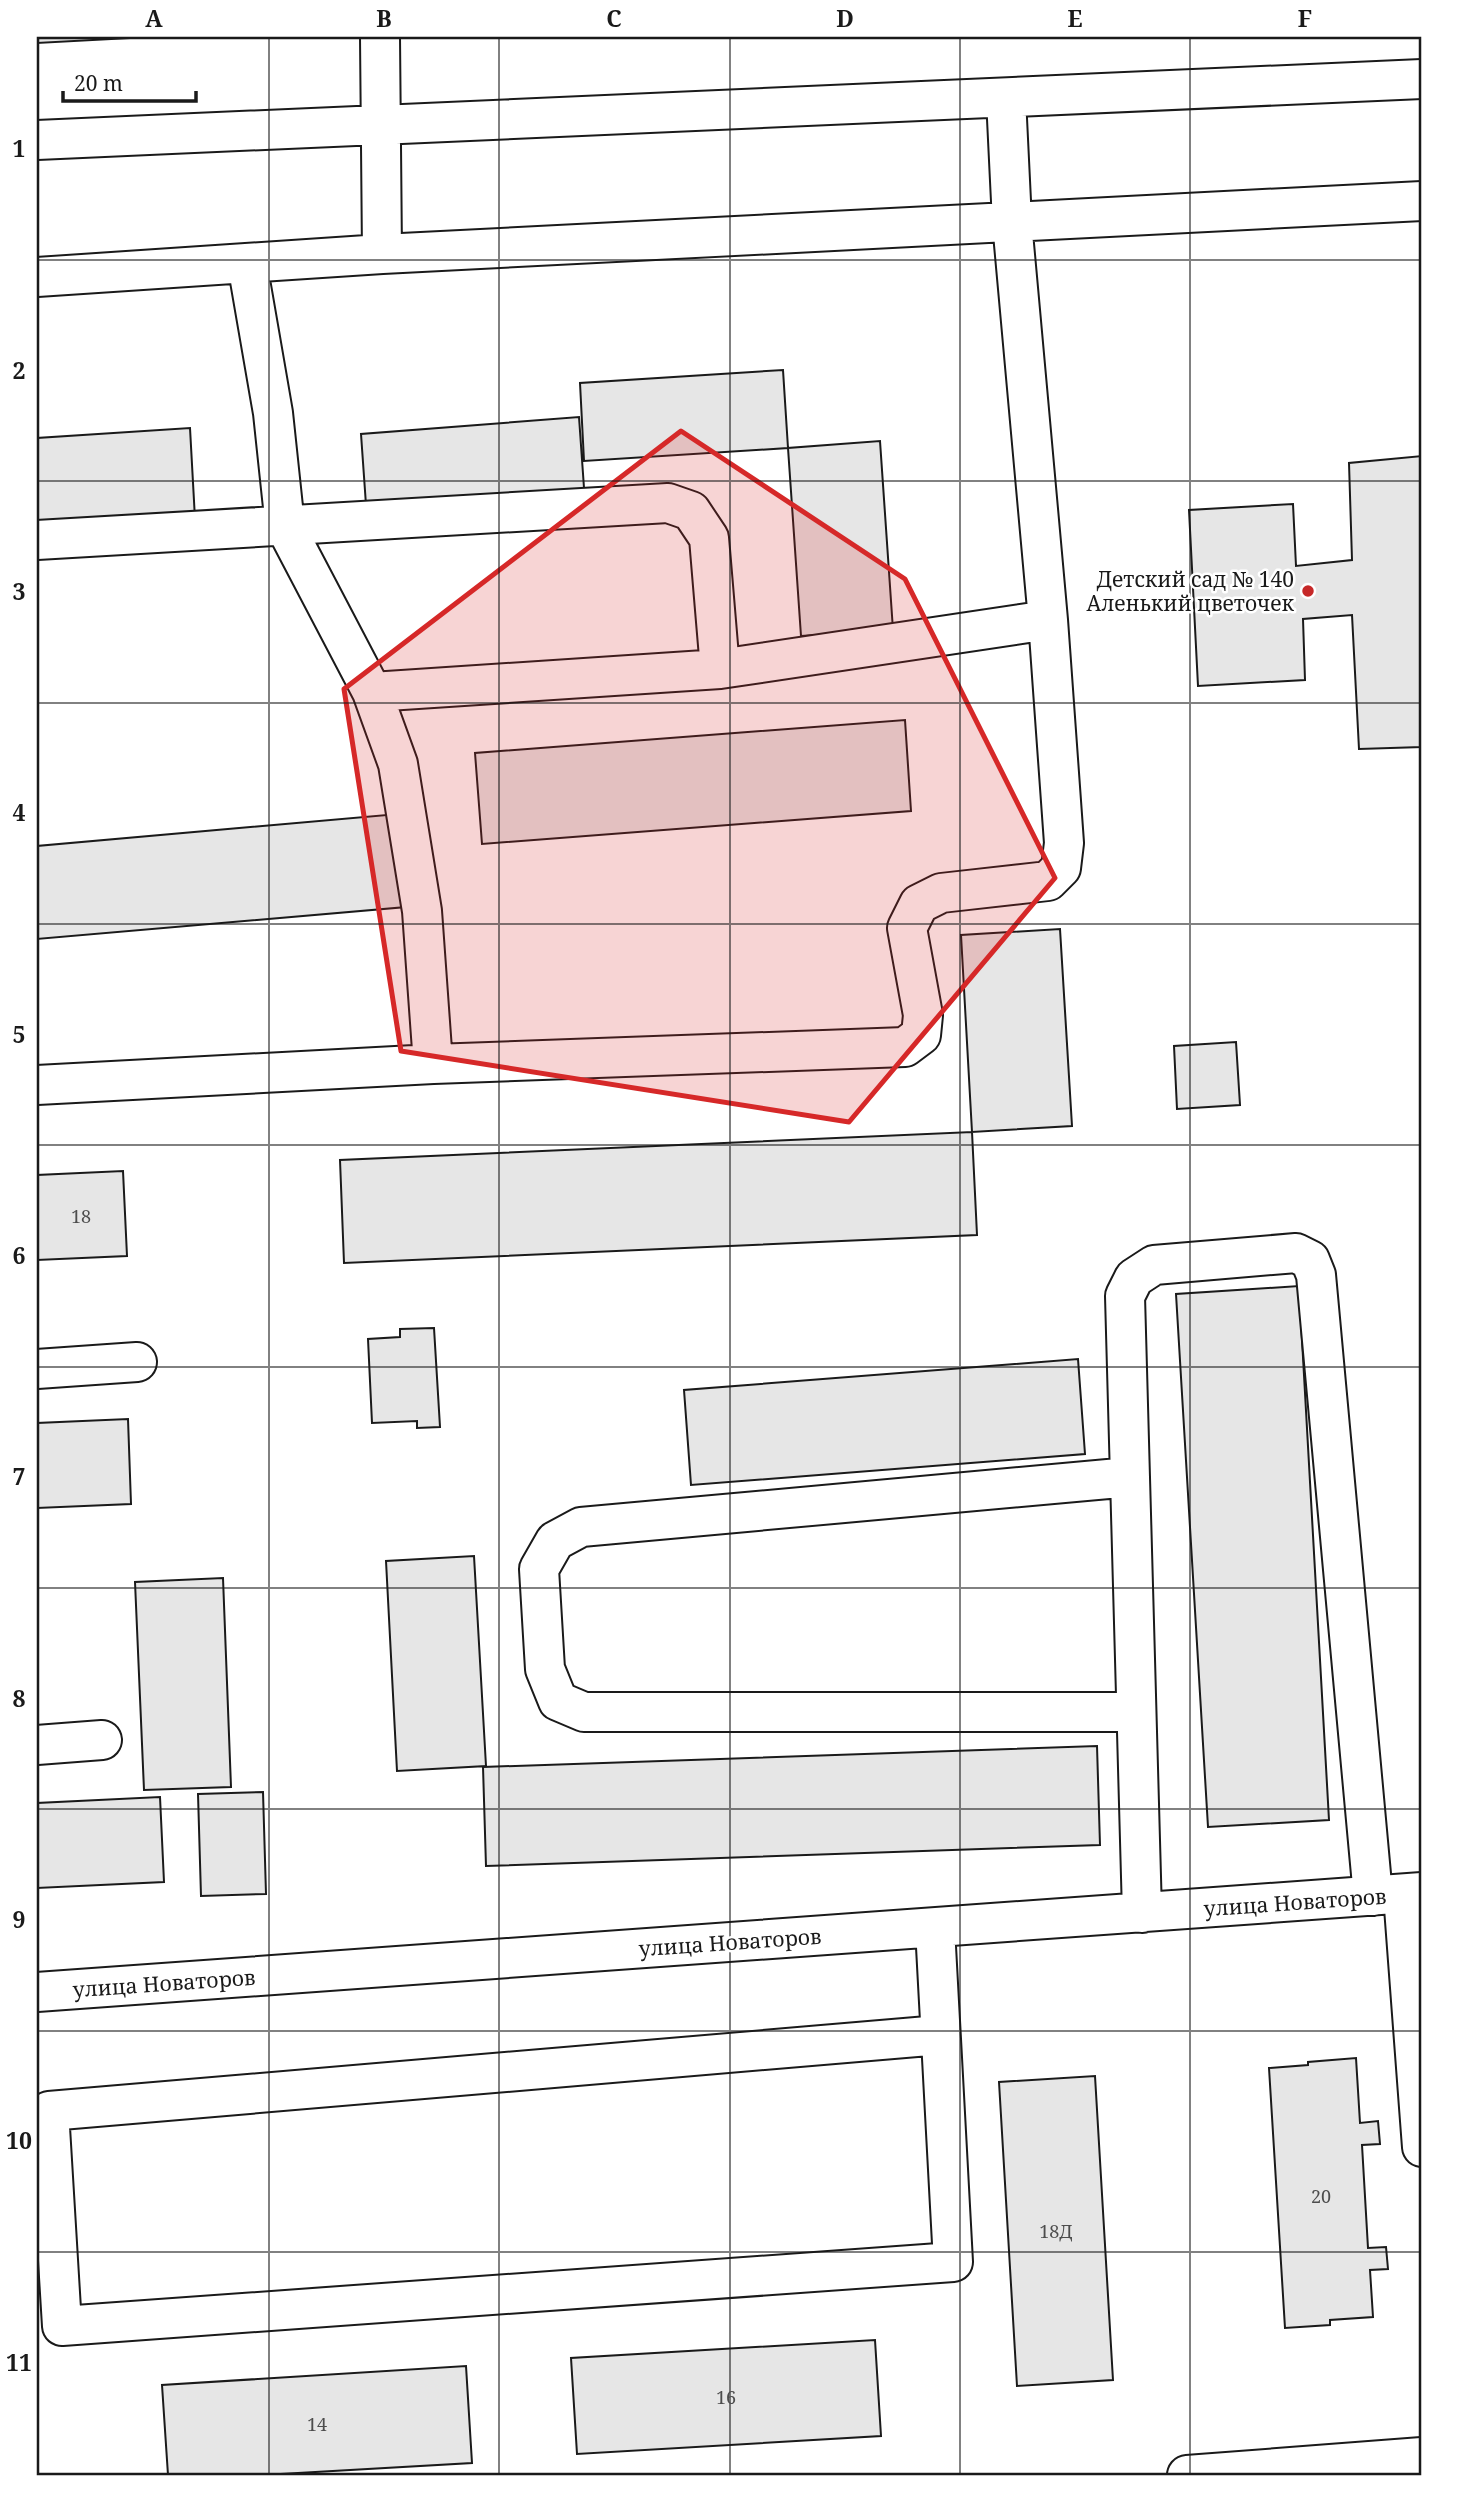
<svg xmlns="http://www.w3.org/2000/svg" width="1459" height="2512" viewBox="0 0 1459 2512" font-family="'Noto Serif',serif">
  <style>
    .building { fill: #e6e6e6; stroke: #1a1a1a; stroke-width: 2 }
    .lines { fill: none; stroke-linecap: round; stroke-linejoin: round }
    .minor-casing { stroke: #1a1a1a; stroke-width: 42 }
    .minor { stroke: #fff; stroke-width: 38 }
    .marked { fill: #d62828; fill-opacity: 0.2; stroke: #d62828; stroke-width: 5; stroke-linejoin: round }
    .grid { fill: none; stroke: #1a1a1a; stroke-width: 2; stroke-opacity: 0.55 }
    .poi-dot { fill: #c62828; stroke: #fff; stroke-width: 2.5 }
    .labels { text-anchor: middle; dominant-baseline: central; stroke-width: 5; stroke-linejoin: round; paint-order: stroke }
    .number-label { font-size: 18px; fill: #4d4d4d }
    .poi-label { font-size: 21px; fill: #1a1a1a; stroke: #fff; text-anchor: end }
    .street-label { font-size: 21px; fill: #1a1a1a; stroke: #fff }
    .neatline { fill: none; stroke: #1a1a1a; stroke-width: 2.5 }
    .grid-label { font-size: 23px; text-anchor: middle; font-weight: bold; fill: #1a1a1a }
  </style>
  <rect width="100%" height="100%" fill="#fff"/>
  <path class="building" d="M 37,37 L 149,37 L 37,43 Z
    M 783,370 L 788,448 L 584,461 L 580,383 Z
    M 579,417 L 585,502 L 367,519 L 361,434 Z
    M 190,428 L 195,519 L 37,529 L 37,438 Z
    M 880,441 L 893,630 L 801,636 L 788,448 Z
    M 1422,456 L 1422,747 L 1359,749 L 1352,615 L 1303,619 L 1305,680 L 1198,686 L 1189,510 L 1293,504 L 1296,566 L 1352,560 L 1349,463 Z
    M 905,720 L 911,811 L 482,844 L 475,753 Z
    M 398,814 L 406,907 L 37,939 L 37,846 Z
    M 1060,929 L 1072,1126 L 972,1132 L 961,935 Z
    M 1236,1042 L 1240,1105 L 1177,1109 L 1174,1046 Z
    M 972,1132 L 977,1235 L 344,1263 L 340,1160 Z
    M 123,1171 L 127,1256 L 37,1260 L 37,1175 Z
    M 1299,1286 L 1329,1820 L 1208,1827 L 1176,1294 Z
    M 434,1328 L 440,1427 L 417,1428 L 417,1421 L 372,1423 L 368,1339 L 400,1337 L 400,1329 Z
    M 1078,1359 L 1085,1454 L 691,1485 L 684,1390 Z
    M 128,1419 L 131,1504 L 37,1508 L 37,1423 Z
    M 474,1556 L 486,1766 L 397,1771 L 386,1561 Z
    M 223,1578 L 231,1787 L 144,1790 L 135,1582 Z
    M 1097,1746 L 1100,1845 L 486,1866 L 483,1767 Z
    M 263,1792 L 266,1894 L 201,1896 L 198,1794 Z
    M 160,1797 L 164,1882 L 37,1888 L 37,1803 Z
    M 1356,2058 L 1360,2123 L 1378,2121 L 1380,2144 L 1362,2145 L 1368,2248 L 1386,2247 L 1388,2269 L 1370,2270 L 1373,2317 L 1330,2320 L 1330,2325 L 1285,2328 L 1269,2068 L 1308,2065 L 1308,2062 Z
    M 1095,2076 L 1113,2380 L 1017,2386 L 999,2082 Z
    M 875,2340 L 881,2436 L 577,2454 L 571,2358 Z
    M 466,2366 L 472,2463 L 263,2475 L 168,2475 L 162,2385 Z"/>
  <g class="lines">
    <defs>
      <path id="minor" d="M 380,37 L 382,254
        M 37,140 L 1422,79
        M 247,263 L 273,413 L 285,526 L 372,692 L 398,764 L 422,911 L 433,1064
        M 37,277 L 382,254 L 1422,201
        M 37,540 L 668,503 L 691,511 L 709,538 L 720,669 L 1048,620
        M 372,692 L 720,669
        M 37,1085 L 433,1064 L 905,1047 L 921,1035 L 923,1015 L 907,928 L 919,904 L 941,893 L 1048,881 L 1061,868 L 1064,843 L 1048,620 L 1012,222 L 1006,98
        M 37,1369 L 137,1362
        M 1130,1477 L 581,1527 L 555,1541 L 539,1569 L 545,1669 L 558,1701 L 584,1712 L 1136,1712
        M 37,1745 L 102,1740
        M 1403,1894 L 1422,2147
        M 1142,1913 L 1125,1296 L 1134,1278 L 1154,1265 L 1296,1253 L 1310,1260 L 1316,1275 L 1373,1896
        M 935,1928 L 953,2262 L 62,2326 L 49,2111 L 940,2035
        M 37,1992 L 1422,1892
        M 1187,2475 L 1422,2457"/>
    </defs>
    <use href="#minor" class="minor-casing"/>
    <use href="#minor" class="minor"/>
  </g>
  <path class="marked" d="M 681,431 L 905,579 L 1055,878 L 849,1122 L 401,1051 L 344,689 Z"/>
  <path class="grid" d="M 269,37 L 269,2475M 499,37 L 499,2475M 730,37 L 730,2475M 960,37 L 960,2475M 1190,37 L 1190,2475M 37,260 L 1422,260M 37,481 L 1422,481M 37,703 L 1422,703M 37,924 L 1422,924M 37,1145 L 1422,1145M 37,1367 L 1422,1367M 37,1588 L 1422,1588M 37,1809 L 1422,1809M 37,2031 L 1422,2031M 37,2252 L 1422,2252"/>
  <circle class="poi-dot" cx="1308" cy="591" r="7"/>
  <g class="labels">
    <g class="number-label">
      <text x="81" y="1216">18</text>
      <text x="1321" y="2196">20</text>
      <text x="1056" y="2231">18Д</text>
      <text x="726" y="2397">16</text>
      <text x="317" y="2424">14</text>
    </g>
    <g class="poi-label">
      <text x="1294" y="579">Детский сад № 140<tspan x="1294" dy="24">Аленький цветочек</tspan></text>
    </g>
    <g class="street-label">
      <text transform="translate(1295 1902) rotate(-4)">улица Новаторов</text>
      <text transform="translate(730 1942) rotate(-4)">улица Новаторов</text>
      <text transform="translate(164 1983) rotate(-4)">улица Новаторов</text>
    </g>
  </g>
  <rect width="1459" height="2512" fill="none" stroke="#ffffff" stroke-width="77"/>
  <path d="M63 91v10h133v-10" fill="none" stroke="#1a1a1a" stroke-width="3.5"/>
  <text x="74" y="91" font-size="21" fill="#1a1a1a" stroke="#ffffff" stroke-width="5" paint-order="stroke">20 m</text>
  <rect x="38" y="38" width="1382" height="2436" class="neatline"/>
  <g class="grid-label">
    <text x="154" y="27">A</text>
    <text x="384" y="27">B</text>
    <text x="614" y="27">C</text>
    <text x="845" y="27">D</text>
    <text x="1075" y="27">E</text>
    <text x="1305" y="27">F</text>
    <text x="19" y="157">1</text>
    <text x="19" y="379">2</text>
    <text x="19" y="600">3</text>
    <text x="19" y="821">4</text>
    <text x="19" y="1043">5</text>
    <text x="19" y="1264">6</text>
    <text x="19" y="1485">7</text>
    <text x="19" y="1707">8</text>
    <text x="19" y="1928">9</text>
    <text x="19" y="2149">10</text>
    <text x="19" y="2371">11</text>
  </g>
</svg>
